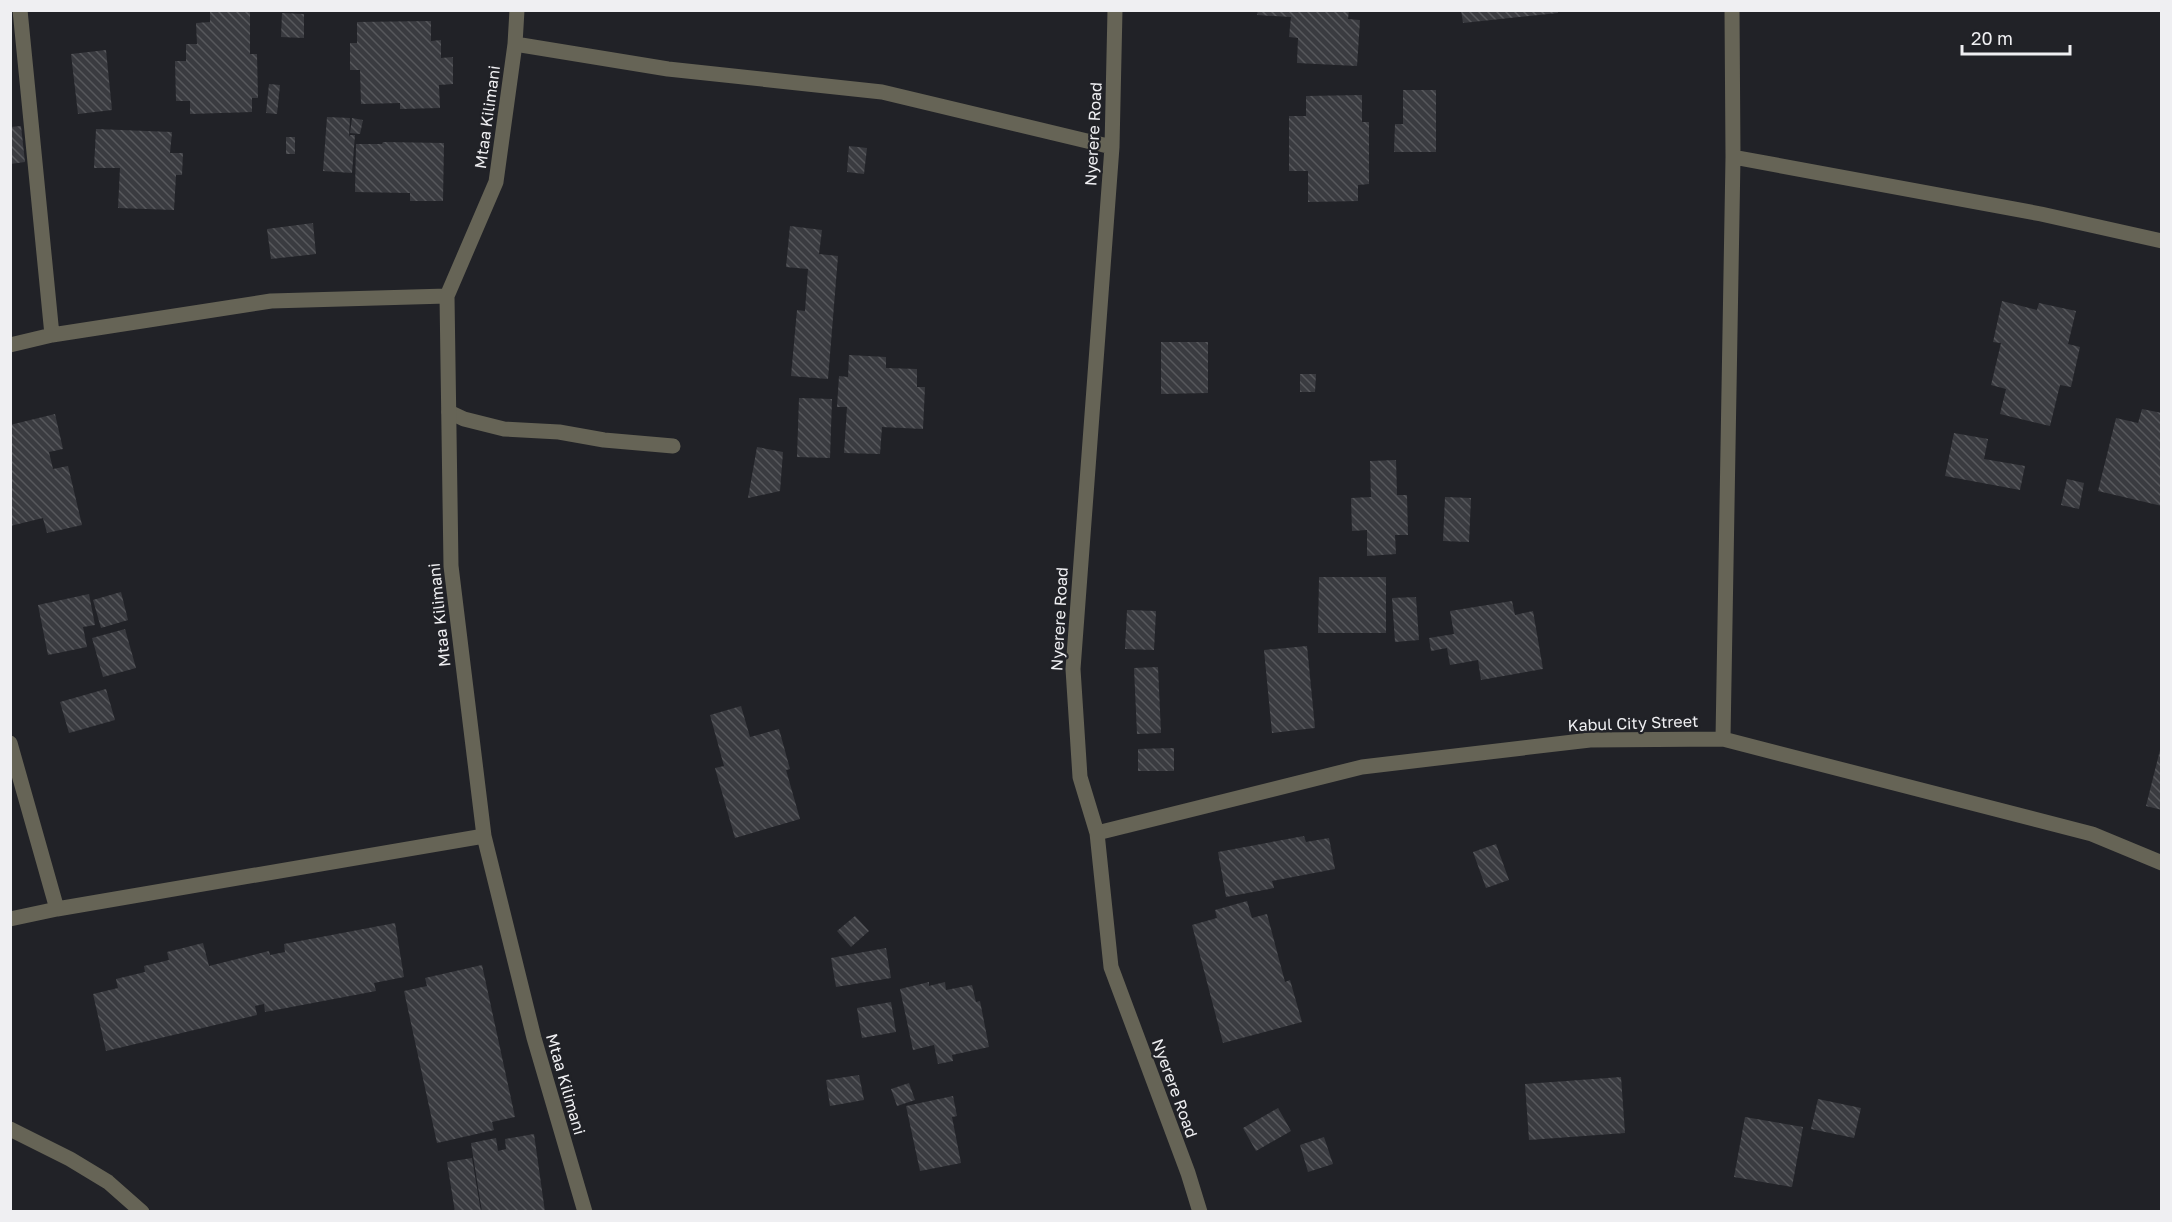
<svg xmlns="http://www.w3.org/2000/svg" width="2172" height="1222" viewBox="0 0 2172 1222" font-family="'Golos Text',sans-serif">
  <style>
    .building { fill: url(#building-back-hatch) }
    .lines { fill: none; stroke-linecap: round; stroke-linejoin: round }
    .service { stroke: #666456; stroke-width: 15 }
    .minor { stroke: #666456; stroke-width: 15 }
    .labels { text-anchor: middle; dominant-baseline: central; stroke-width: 4.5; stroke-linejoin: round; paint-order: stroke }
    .street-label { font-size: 16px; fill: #efeff2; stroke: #212227 }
  </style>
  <defs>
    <pattern id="building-back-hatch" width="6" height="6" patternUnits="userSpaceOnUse" patternTransform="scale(1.5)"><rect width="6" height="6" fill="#3a3b40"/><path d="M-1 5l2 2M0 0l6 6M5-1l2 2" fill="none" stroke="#57585c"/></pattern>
  </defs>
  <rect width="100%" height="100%" fill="#212227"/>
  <path class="building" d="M 1258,10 L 1349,10 L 1348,19 L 1360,20 L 1357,66 L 1297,63 L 1298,38 L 1289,37 L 1291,17 L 1257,15 Z
    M 1461,10 L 1558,10 L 1558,13 L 1463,23 Z
    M 250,11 L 250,54 L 257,54 L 258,98 L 252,98 L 252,112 L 190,114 L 190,101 L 176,101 L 175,61 L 186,61 L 186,44 L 197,44 L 196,23 L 210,22 L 210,12 Z
    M 282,13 L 304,14 L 304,38 L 281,37 Z
    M 431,21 L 431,41 L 441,40 L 441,58 L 453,57 L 453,84 L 439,85 L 440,108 L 400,109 L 400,103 L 361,104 L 360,70 L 350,70 L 350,43 L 357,43 L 357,22 Z
    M 106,50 L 112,110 L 78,114 L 71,54 Z
    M 269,84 L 280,85 L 277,114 L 266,113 Z
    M 1403,90 L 1436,90 L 1436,152 L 1394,152 L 1395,124 L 1403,124 Z
    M 1362,95 L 1362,122 L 1369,122 L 1369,184 L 1358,185 L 1358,201 L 1308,202 L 1308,171 L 1289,171 L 1289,116 L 1306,116 L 1306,96 Z
    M 327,117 L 350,118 L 349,137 L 350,135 L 355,135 L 352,173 L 323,171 Z
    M 352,118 L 363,120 L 360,134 L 350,133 Z
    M 21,126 L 25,162 L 10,164 L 10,127 Z
    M 96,129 L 172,132 L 170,153 L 183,153 L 182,175 L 176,175 L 174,210 L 118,208 L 120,168 L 94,168 Z
    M 286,137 L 295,137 L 295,154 L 286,154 Z
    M 383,142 L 444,143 L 443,201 L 410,201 L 410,193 L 355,192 L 356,144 L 382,144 Z
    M 849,146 L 867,148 L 864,174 L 847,172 Z
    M 313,223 L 316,254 L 271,259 L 267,229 Z
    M 790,226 L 822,230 L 819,254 L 838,256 L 828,379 L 791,376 L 797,310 L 805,311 L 808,269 L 786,267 Z
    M 2002,301 L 2037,310 L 2039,303 L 2076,311 L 2068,344 L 2080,347 L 2071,387 L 2060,385 L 2050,426 L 2000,414 L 2006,389 L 1991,385 L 2001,343 L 1993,342 Z
    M 1161,342 L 1208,342 L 1208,393 L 1161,394 Z
    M 849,355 L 886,357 L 886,368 L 917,369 L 917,387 L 925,387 L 923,429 L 882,427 L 880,454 L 844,453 L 847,407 L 837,407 L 839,376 L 848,377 Z
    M 1300,374 L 1316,374 L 1315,392 L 1300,392 Z
    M 799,398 L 832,399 L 830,458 L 797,457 Z
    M 2142,409 L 2162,413 L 2162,506 L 2098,491 L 2116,418 L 2138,423 Z
    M 55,414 L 63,449 L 49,452 L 53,469 L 68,466 L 82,525 L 47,533 L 43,518 L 10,526 L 10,425 Z
    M 1954,433 L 1988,439 L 1984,459 L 2025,466 L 2020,490 L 1945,476 Z
    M 757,447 L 783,452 L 780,491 L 748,498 Z
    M 1396,460 L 1397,495 L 1407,495 L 1408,535 L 1395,535 L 1396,554 L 1367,556 L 1367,530 L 1352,531 L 1351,498 L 1371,497 L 1370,461 Z
    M 2067,479 L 2084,483 L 2079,509 L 2061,505 Z
    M 1445,497 L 1471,498 L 1469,542 L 1443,541 Z
    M 1319,577 L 1386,577 L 1386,633 L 1318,633 Z
    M 121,592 L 128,620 L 101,628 L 93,600 Z
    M 89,594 L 95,625 L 83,627 L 87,647 L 48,655 L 38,605 Z
    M 1416,597 L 1419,640 L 1395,642 L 1392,598 Z
    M 1512,601 L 1515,615 L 1533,611 L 1543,669 L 1481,680 L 1478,660 L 1450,665 L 1447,648 L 1431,651 L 1429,638 L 1454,634 L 1450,611 Z
    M 1127,610 L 1156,611 L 1154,650 L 1125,649 Z
    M 125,629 L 136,668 L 103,677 L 92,638 Z
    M 1307,646 L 1315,728 L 1272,733 L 1264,650 Z
    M 1158,667 L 1161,733 L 1137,734 L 1134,668 Z
    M 106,689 L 115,720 L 69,733 L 60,702 Z
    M 741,706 L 750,737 L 779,729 L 790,769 L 786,770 L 800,819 L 735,838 L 715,768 L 724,766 L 710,715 Z
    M 2161,746 L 2162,746 L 2162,810 L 2146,806 Z
    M 1174,748 L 1174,771 L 1138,771 L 1138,749 Z
    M 1304,836 L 1306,842 L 1329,838 L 1335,869 L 1272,881 L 1274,888 L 1226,897 L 1218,852 Z
    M 1496,844 L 1509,880 L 1486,888 L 1473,852 Z
    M 1247,901 L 1252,918 L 1267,914 L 1285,982 L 1290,980 L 1302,1022 L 1223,1043 L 1192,925 L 1217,918 L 1215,910 Z
    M 855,916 L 869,931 L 851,947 L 837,931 Z
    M 395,923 L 404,977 L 374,983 L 376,991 L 265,1012 L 264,1004 L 255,1006 L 257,1015 L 106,1051 L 93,994 L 118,988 L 116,979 L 145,972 L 144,966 L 169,960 L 167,952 L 203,943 L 209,966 L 269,951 L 270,955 L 285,952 L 284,944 Z
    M 886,948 L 891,978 L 836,987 L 831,958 Z
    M 482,965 L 515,1117 L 492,1122 L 494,1130 L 437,1143 L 404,991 L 427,986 L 425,978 Z
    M 929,982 L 929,986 L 945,982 L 946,990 L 972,985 L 976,1002 L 980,1001 L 989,1047 L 952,1055 L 953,1061 L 938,1064 L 934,1045 L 913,1050 L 900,989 Z
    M 891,1002 L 896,1032 L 862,1038 L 857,1008 Z
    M 859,1075 L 864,1100 L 830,1106 L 826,1080 Z
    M 1621,1077 L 1625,1133 L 1529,1140 L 1525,1084 Z
    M 909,1083 L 915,1100 L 897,1106 L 891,1089 Z
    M 953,1096 L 957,1116 L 952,1117 L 961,1163 L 920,1171 L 906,1106 Z
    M 1818,1099 L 1861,1108 L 1854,1138 L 1811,1129 Z
    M 1278,1108 L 1291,1131 L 1256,1151 L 1243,1128 Z
    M 1745,1117 L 1803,1127 L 1792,1187 L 1734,1177 Z
    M 534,1134 L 545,1212 L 482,1212 L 471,1143 L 496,1138 L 498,1151 L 506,1149 L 505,1139 Z
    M 1324,1137 L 1333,1164 L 1308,1172 L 1300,1145 Z
    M 472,1158 L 481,1212 L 455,1212 L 447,1162 Z"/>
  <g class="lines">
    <path class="service" d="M 449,412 L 464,419 L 504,429 L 559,432 L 604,440 L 673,446
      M 10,1129 L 70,1159 L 108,1182 L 142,1212"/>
    <path class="minor" d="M 20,10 L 52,335
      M 517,10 L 515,44 L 496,182 L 447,296 L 451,566 L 484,836 L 534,1038 L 585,1212
      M 1115,10 L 1112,147 L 1073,669 L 1080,777 L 1097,833 L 1111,967 L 1188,1173 L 1200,1212
      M 515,44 L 668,69 L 882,92 L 1112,147
      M 1733,157 L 2041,214 L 2162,241
      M 10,345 L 52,335 L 271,301 L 447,296
      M 1723,739 L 1733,157 L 1732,10
      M 10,743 L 57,909
      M 1097,833 L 1362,767 L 1590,740 L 1723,739 L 2092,834 L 2162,863
      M 10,919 L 57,909 L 484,836"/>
  </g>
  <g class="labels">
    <g class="street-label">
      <text transform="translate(487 117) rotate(-82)">Mtaa Kilimani</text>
      <text transform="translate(1093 134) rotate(-87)">Nyerere Road</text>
      <text transform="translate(439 615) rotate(-96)">Mtaa Kilimani</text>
      <text transform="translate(1059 619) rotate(-87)">Nyerere Road</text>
      <text transform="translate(1633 723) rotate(-2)">Kabul City Street</text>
      <text transform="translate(566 1084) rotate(74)">Mtaa Kilimani</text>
      <text transform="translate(1175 1088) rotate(70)">Nyerere Road</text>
    </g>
  </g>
  <rect width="2172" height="1222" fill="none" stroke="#efeff2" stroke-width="24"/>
  <path d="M1962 45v9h108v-9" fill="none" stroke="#efeff2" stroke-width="3"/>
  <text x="1971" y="45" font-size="18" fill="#efeff2" stroke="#212227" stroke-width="4.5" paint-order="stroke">20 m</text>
</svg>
